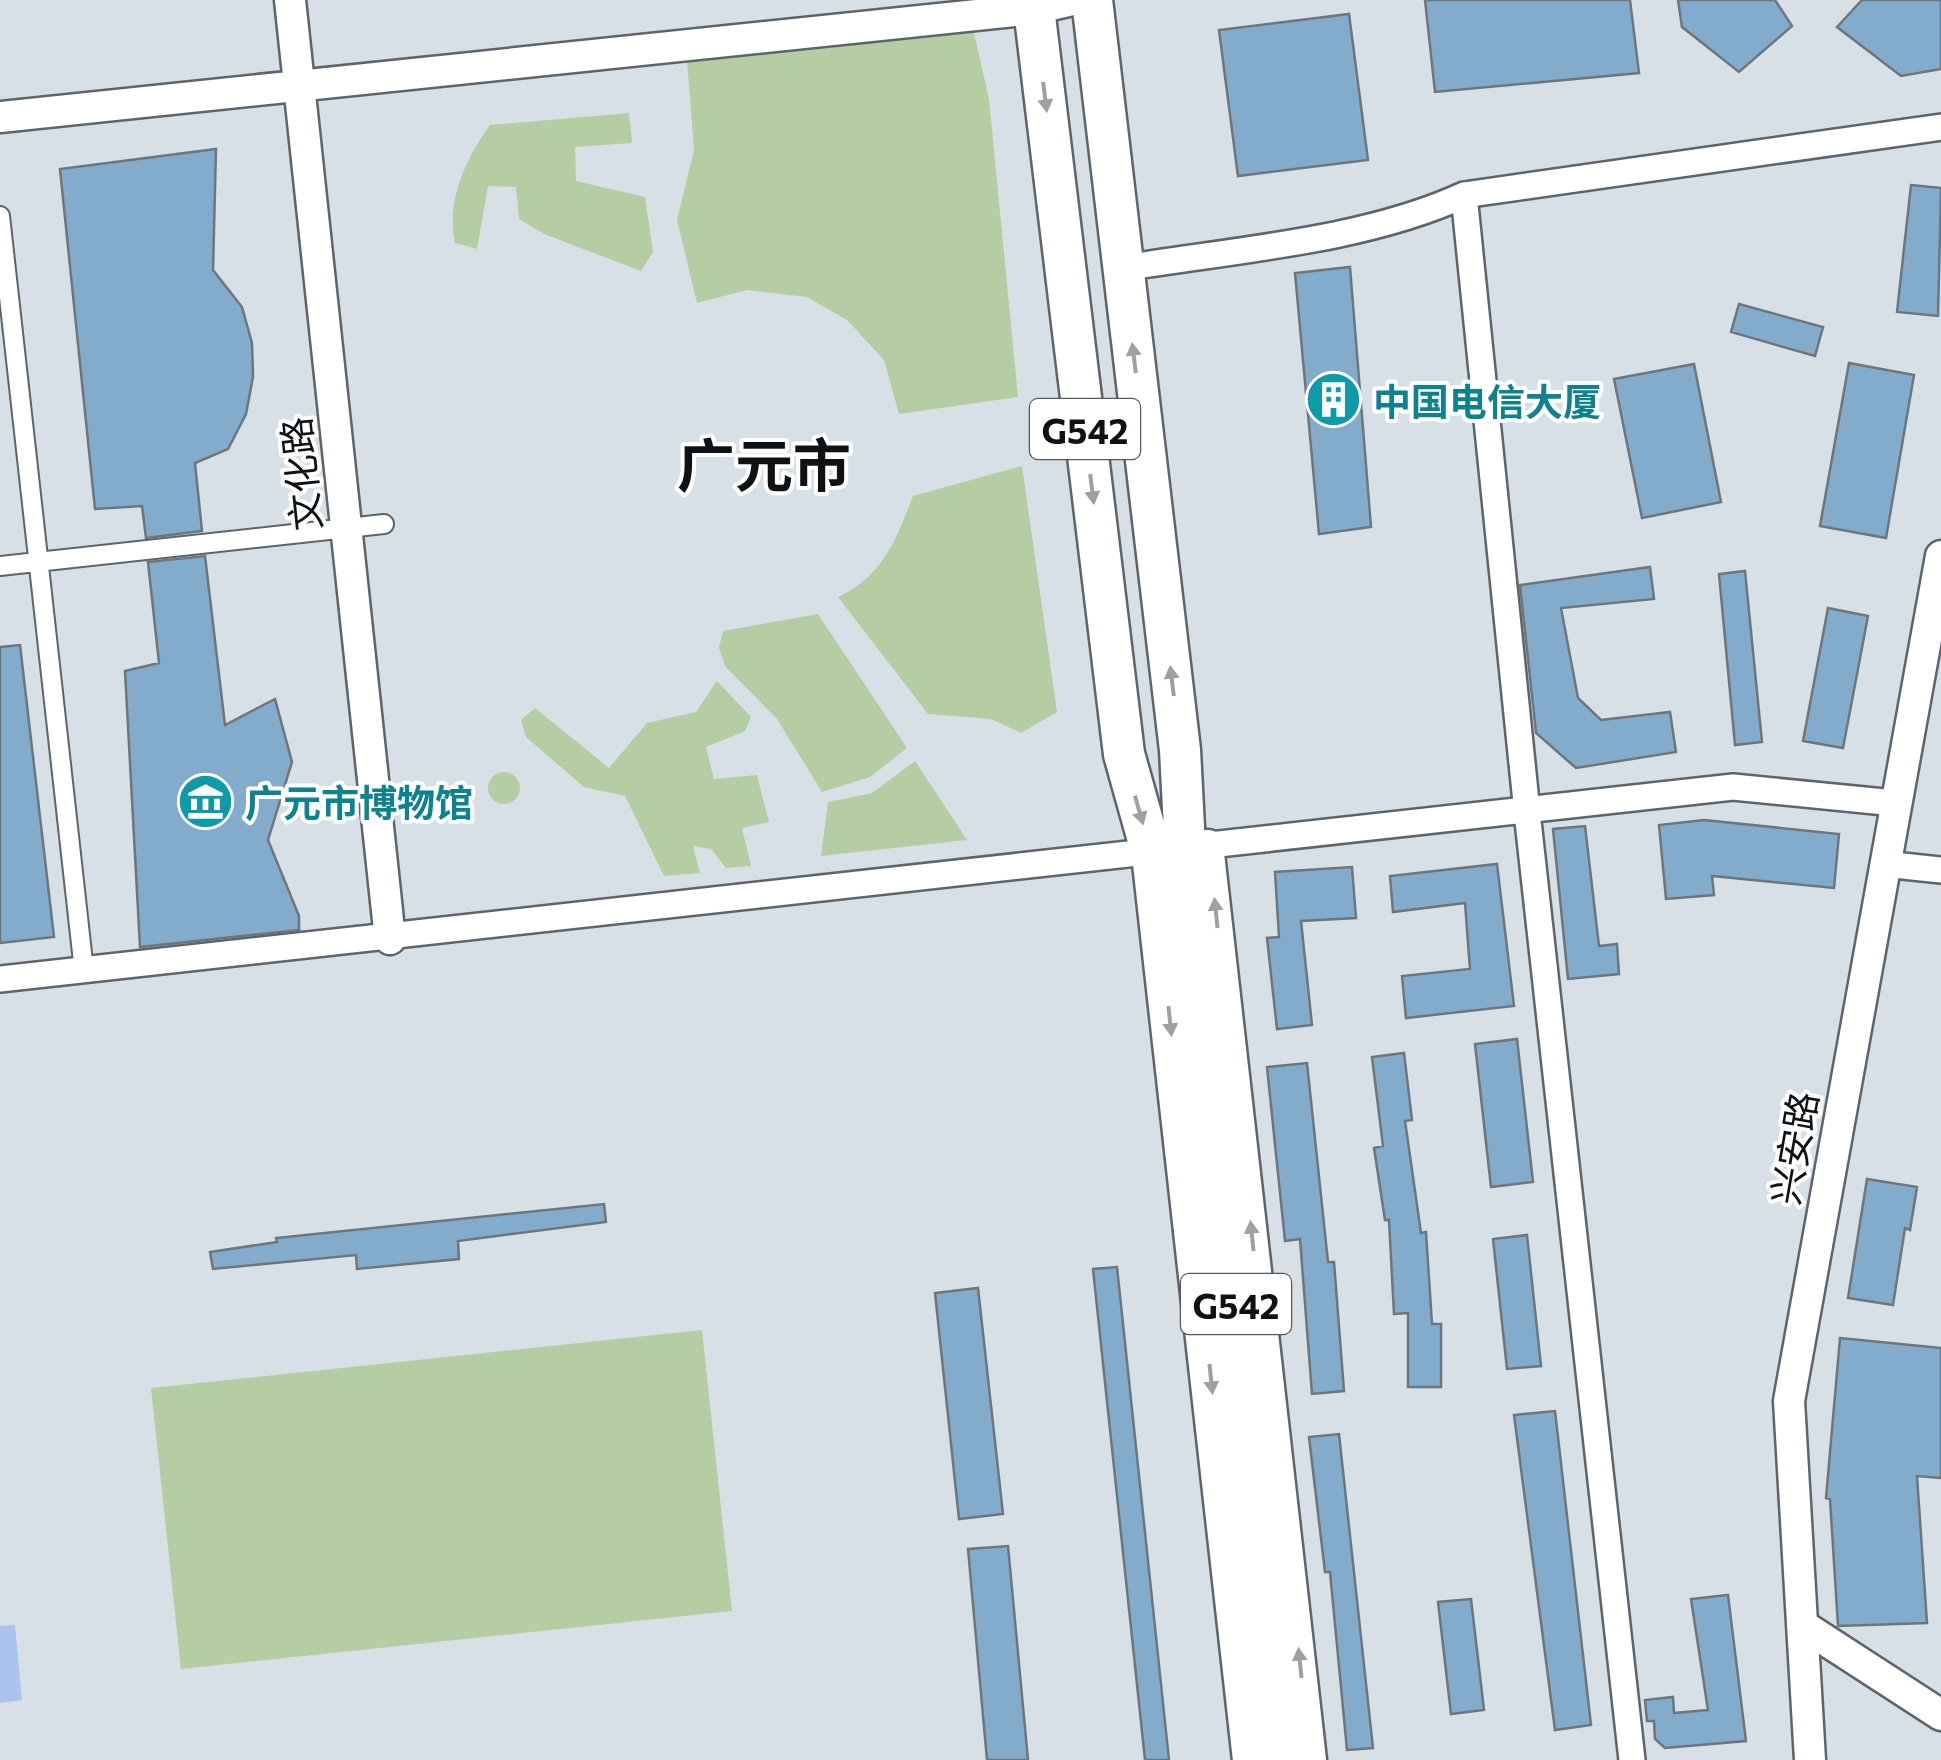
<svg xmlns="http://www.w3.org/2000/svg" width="1941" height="1760" viewBox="0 0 1941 1760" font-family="Commissioner,'Noto Sans SC',sans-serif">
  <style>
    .green { fill: #b5cda3 }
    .water { fill: #abc3ed }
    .building { fill: #83accc; stroke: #6e767d; stroke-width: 2.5 }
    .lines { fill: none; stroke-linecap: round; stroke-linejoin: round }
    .pedestrian-casing { stroke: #5d646b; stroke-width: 22 }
    .minor-casing { stroke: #5d646b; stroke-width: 30 }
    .tertiary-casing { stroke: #5d646b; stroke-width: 35 }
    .trunk-casing { stroke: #5d646b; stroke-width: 45 }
    .pedestrian { stroke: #fff; stroke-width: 18 }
    .minor { stroke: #fff; stroke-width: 25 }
    .tertiary { stroke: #fff; stroke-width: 30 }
    .trunk { stroke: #fff; stroke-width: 40 }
    .oneway { fill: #9fa0a1 }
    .labels { text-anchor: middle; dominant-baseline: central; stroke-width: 8; stroke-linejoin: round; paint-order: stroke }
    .shield { fill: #fff; stroke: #57595b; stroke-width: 2.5 }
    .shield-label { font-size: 35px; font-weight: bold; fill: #0f1215 }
    .culture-label { font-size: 38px; font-weight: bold; fill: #0d838f; stroke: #fff; text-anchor: start }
    .street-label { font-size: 38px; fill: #0f1215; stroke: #fff }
    .town-label { font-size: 58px; font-weight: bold; fill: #0f1215; stroke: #fff }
  </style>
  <rect width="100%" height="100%" fill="#d7e0e7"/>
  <path class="green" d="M 973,28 L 989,99 L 1018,397 L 899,414 L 884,360 L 847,320 L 807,297 L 747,290 L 697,303 L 677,220 L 694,150 L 687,61 Z
    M 629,113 L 632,143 L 575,147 L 576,181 L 645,197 L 653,252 L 641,271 L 544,234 L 519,219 L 516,187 L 488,186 L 477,249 L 455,243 C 446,201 465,160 490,125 Z
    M 1022,466 L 1057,712 L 1021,733 L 991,719 L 928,714 L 838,597 C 883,576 896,540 913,496 Z
    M 818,614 L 907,748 L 870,777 L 822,792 L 777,719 L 725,666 L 719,648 L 723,631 Z
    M 717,681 L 751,717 L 745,731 L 706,747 L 714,779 L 757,775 L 769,822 L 742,828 L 751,866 L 726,868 L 711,849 L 693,846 L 700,873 L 664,876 L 625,796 L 584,787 L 526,737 L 521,720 L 535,708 L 609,768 L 647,723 L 696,712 Z
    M 915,761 L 967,840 L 821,856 L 828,802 L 872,793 Z
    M488 788a16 16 0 1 1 32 0a16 16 0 1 1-32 0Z
    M 702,1330 L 732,1611 L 181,1669 L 151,1388 Z"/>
  <path class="water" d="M 15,1625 L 22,1700 L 0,1703 L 0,1626 Z"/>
  <path class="building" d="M 1425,0 L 1630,0 L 1639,73 L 1435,92 Z
    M 1678,0 L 1775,0 L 1792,26 L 1739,72 L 1682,27 Z
    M 1862,0 L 1941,0 L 1941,69 L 1901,76 L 1837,27 Z
    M 1349,14 L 1368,160 L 1238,176 L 1219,30 Z
    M 216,149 L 213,270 L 242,307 L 252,343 L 253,377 L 246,414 L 228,449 L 195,463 L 202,531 L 146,538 L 142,506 L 95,509 L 60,169 Z
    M 1911,185 L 1941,188 L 1938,316 L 1897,312 Z
    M 1350,267 L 1371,527 L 1319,534 L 1295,273 Z
    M 1739,304 L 1823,327 L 1815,356 L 1731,332 Z
    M 1849,363 L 1914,375 L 1886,538 L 1820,526 Z
    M 1694,364 L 1721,502 L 1642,518 L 1614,379 Z
    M 205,556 L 225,725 L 275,699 L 292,762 L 268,840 L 299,916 L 299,930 L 140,947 L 125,671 L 159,663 L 148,562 Z
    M 1650,567 L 1654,599 L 1561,608 L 1578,698 L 1601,720 L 1670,712 L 1676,752 L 1576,768 L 1536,733 L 1520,585 Z
    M 1745,571 L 1762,742 L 1735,745 L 1719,574 Z
    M 1828,608 L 1868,616 L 1843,748 L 1803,741 Z
    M 20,645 L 54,937 L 0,943 L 0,647 Z
    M 1704,820 L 1839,834 L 1834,888 L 1712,876 L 1714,895 L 1666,899 L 1659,825 Z
    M 1585,826 L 1599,946 L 1617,944 L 1619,974 L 1568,979 L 1553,829 Z
    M 1497,864 L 1514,1006 L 1406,1018 L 1402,976 L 1470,969 L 1465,903 L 1393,912 L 1390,876 Z
    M 1352,867 L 1356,918 L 1301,921 L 1312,1025 L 1277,1029 L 1267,938 L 1279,937 L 1275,872 Z
    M 1517,1039 L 1533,1182 L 1491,1187 L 1475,1044 Z
    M 1404,1053 L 1412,1120 L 1405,1121 L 1421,1233 L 1426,1232 L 1432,1324 L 1441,1324 L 1441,1387 L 1408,1387 L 1408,1313 L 1394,1314 L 1389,1220 L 1385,1220 L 1374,1148 L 1383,1146 L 1372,1057 Z
    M 1307,1063 L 1328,1262 L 1334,1262 L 1344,1391 L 1312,1394 L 1300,1239 L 1285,1241 L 1267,1067 Z
    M 1867,1179 L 1917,1187 L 1910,1230 L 1905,1228 L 1893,1305 L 1848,1298 Z
    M 604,1204 L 606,1222 L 458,1241 L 459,1259 L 357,1269 L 356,1255 L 213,1269 L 210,1252 L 277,1242 L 276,1238 Z
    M 1527,1235 L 1541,1366 L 1507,1369 L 1493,1239 Z
    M 1117,1267 L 1169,1760 L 1145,1760 L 1093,1269 Z
    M 978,1288 L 1003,1514 L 959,1519 L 935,1293 Z
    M 1840,1338 L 1941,1348 L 1941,1478 L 1917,1476 L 1927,1623 L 1838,1626 L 1830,1499 L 1826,1498 Z
    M 1555,1411 L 1591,1725 L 1555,1730 L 1514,1415 Z
    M 1339,1434 L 1373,1748 L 1347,1750 L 1330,1572 L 1325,1572 L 1309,1437 Z
    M 1008,1546 L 1028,1760 L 987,1760 L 968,1549 Z
    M 1728,1595 L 1746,1741 L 1665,1748 L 1655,1739 L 1654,1721 L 1647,1721 L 1645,1700 L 1673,1697 L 1674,1713 L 1708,1710 L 1691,1599 Z
    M 1471,1599 L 1484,1710 L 1451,1714 L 1438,1602 Z"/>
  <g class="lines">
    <defs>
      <path id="pedestrian" d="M 0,216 L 84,971
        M 0,566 L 384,524"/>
      <path id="minor" d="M 1124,268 C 1233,250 1364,241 1464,195
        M 1884,864 L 1941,870
        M 0,979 L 1733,787 L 1895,803
        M 1632,1760 L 1527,812 L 1464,195 L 1941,127"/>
      <path id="tertiary" d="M 290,0 L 390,939
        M 0,117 L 1034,9 L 1073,0
        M 1208,845 L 1311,1760
        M 1802,1625 L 1941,1715
        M 1810,1760 L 1789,1401 L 1941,556"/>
      <path id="trunk" d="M 1033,0 L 1124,754 L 1152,854 L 1253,1760
        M 1092,0 L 1180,750 L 1185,847 L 1287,1760"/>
    </defs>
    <use href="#pedestrian" class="pedestrian-casing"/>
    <use href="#minor" class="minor-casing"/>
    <use href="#tertiary" class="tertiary-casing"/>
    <use href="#trunk" class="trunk-casing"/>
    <use href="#pedestrian" class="pedestrian"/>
    <use href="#minor" class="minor"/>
    <use href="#tertiary" class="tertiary"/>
    <use href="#trunk" class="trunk"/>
  </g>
  <defs><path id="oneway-solid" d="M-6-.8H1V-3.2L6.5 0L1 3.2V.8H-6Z" transform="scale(2.5)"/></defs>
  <g class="oneway">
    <use href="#oneway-solid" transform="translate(1045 97) rotate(83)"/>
    <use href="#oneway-solid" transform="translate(1134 358) rotate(-97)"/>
    <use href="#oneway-solid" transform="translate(1092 489) rotate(83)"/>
    <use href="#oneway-solid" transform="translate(1172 681) rotate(-97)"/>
    <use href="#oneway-solid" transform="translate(1139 810) rotate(74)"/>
    <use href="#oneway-solid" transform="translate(1216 913) rotate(-96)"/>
    <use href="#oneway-solid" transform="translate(1170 1021) rotate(84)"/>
    <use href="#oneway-solid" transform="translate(1252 1236) rotate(-96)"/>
    <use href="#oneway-solid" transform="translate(1211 1379) rotate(84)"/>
    <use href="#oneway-solid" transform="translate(1300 1663) rotate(-96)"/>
  </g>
  <defs>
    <symbol id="building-disc" viewBox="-11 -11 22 22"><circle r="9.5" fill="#0f9aa8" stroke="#fff"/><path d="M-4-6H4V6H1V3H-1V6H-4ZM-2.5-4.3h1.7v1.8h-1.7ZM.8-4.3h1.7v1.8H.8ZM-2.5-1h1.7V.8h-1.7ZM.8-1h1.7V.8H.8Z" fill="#fff"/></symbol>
    <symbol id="museum-disc" viewBox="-11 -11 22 22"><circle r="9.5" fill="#0f9aa8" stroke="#fff"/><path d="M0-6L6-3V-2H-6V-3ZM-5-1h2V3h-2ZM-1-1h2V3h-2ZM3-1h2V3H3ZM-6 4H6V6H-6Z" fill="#fff"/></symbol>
  </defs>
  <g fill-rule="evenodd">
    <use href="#building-disc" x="1302" y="368" width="63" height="63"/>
    <use href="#museum-disc" x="174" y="770" width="63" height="63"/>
  </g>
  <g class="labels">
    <g class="shield">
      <rect x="1030" y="399" width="110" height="60" rx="8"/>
      <rect x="1181" y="1274" width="110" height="60" rx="8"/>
    </g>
    <g class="shield-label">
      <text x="1085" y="429">G542</text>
      <text x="1236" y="1304">G542</text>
    </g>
    <g class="culture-label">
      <text x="1373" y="400">中国电信大厦</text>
      <text x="245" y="801">广元市博物馆</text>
    </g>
    <g class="street-label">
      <text transform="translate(300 474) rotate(-96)">文化路</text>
      <text transform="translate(1793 1148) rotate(-80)">兴安路</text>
    </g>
    <g class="town-label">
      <text x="764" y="463">广元市</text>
    </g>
  </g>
</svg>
